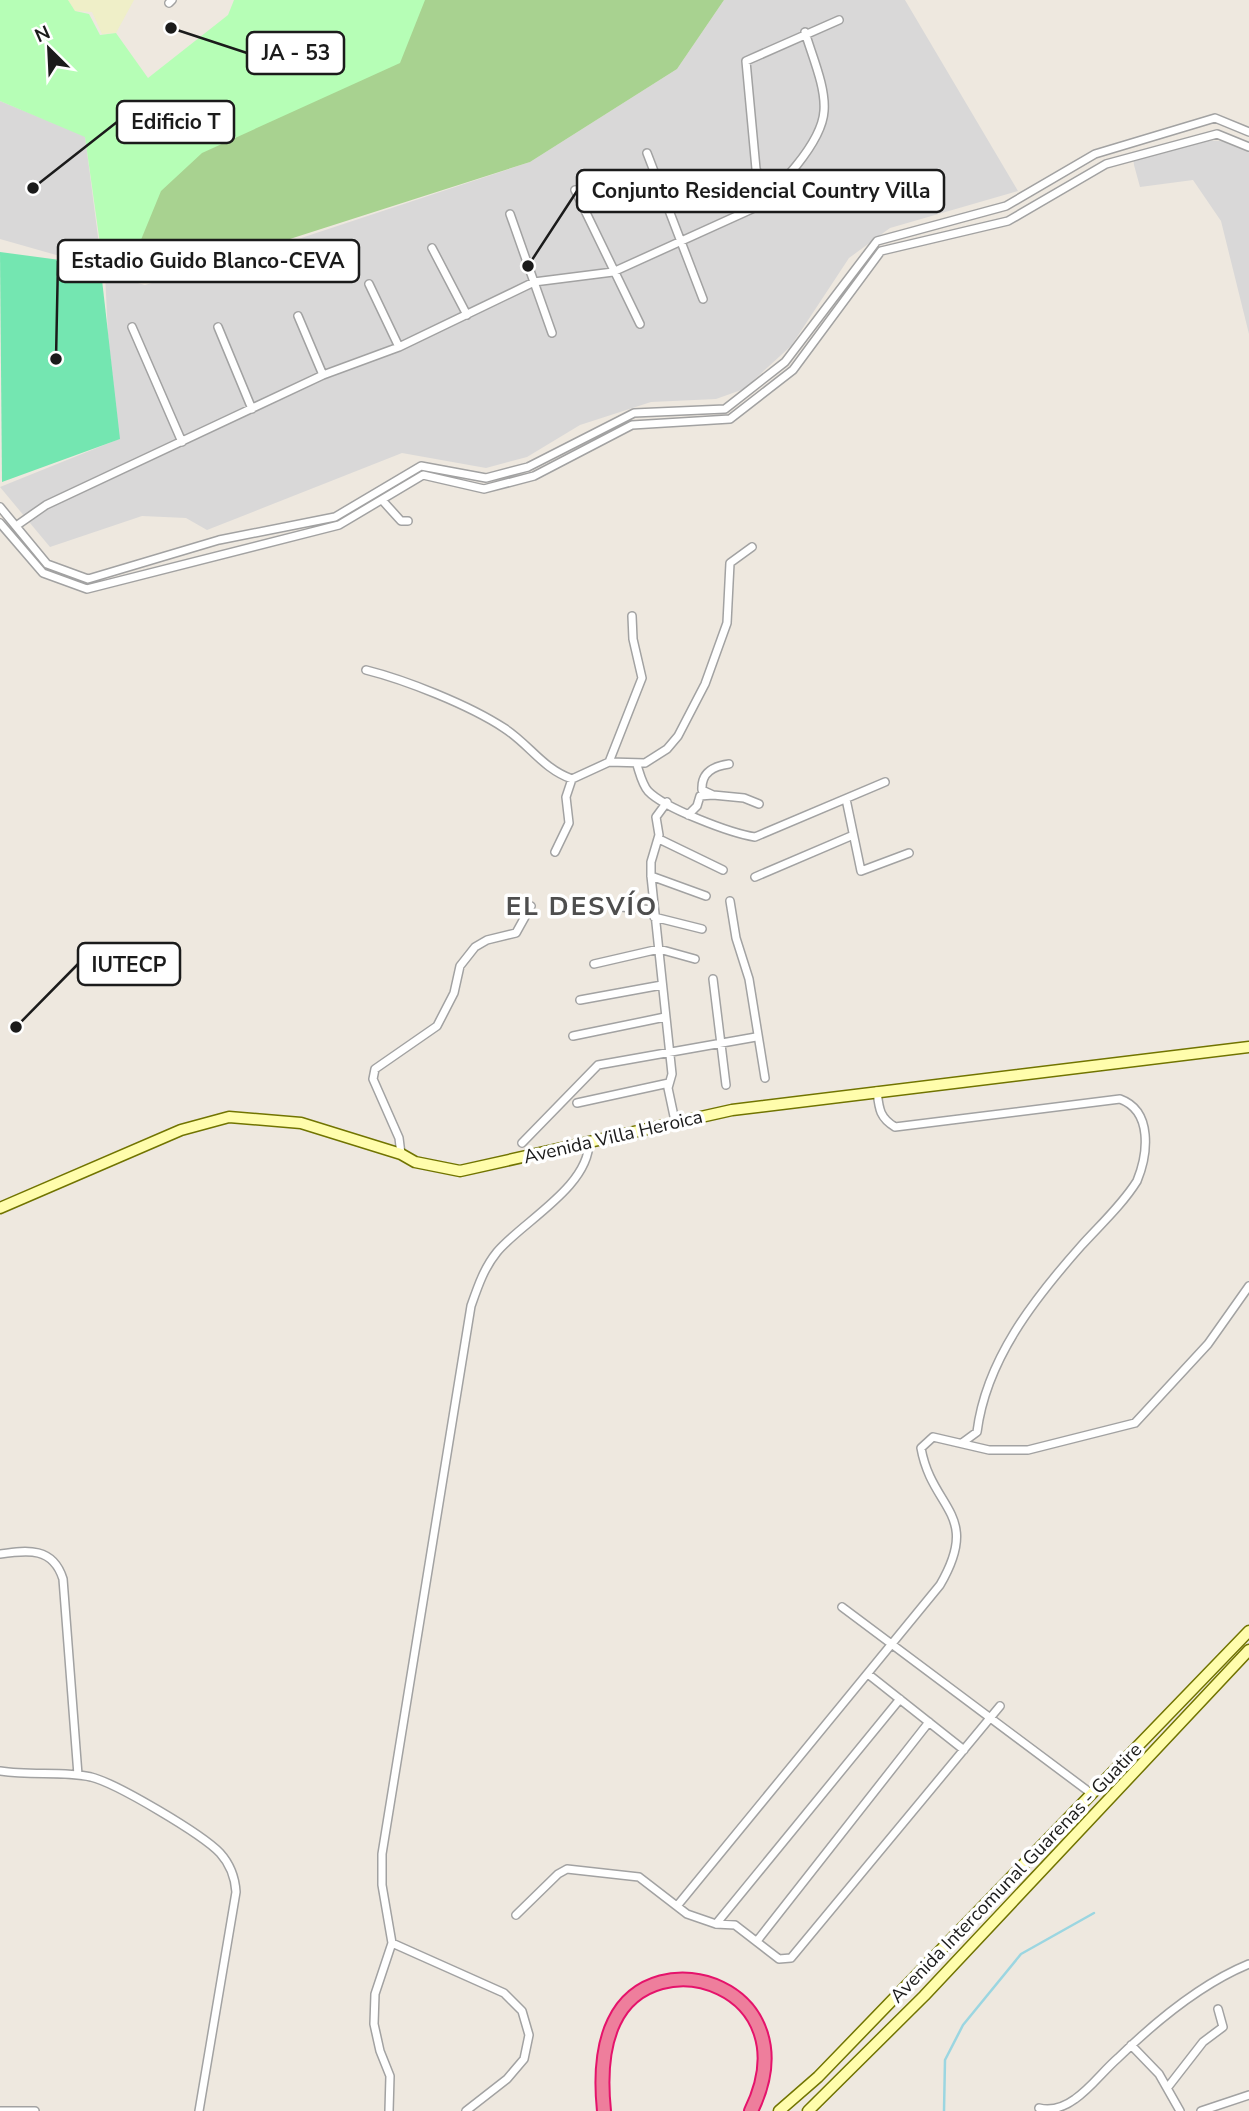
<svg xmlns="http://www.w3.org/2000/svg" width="1249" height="2111" viewBox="0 0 1249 2111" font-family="'Nunito Sans',sans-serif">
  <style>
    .residential { fill: #d9d8d8 }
    .farmland { fill: #efefc8 }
    .forest { fill: #a8d290 }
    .park { fill: #b6feb6 }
    .pitch { fill: #74e6b1 }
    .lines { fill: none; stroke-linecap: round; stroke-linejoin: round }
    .stream { stroke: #9bd6e1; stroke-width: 2.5 }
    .street-casing { stroke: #a2a2a2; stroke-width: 10 }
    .secondary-casing { stroke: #717400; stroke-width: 13 }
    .highway-casing { stroke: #e5136b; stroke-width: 16 }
    .street { stroke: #fff; stroke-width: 7 }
    .secondary { stroke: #fffdac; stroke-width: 10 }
    .highway { stroke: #ee7e9c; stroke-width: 12 }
    .labels { text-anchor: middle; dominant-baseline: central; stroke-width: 7; stroke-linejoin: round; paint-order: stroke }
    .street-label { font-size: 19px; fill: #1b1b1b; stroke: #fff }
    .district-label { font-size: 26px; font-weight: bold; letter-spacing: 2px; fill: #4e4e4e; stroke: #fff }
    .leader { fill: none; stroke: #1b1b1b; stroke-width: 2.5 }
    .callout-dot { fill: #1b1b1b; stroke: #fff; stroke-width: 2.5 }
    .callout { fill: #fff; stroke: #1b1b1b; stroke-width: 2.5 }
    .callout-label { font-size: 21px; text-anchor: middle; font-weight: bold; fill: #1b1b1b }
  </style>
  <rect width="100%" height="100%" fill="#eee8df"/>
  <path class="residential" d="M 724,0 L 905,0 L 1018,191 L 890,228 L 849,258 L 791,346 L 744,389 L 716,399 L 651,402 L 580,425 L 527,457 L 486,468 L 402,453 L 207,530 L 186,518 L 142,516 L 50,547 L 0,487 L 119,439 L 108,335 L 105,274 L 145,285 L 262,251 L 530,162 L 677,69 Z
    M 0,101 L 85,136 L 102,268 L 0,239 Z
    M 1205,140 L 1234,142 L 1249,148 L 1249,334 L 1221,221 L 1193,180 L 1140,187 L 1134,165 L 1133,157 Z"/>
  <path class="farmland" d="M 68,0 L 134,0 L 116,33 L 102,34 L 92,12 L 75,11 Z"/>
  <path class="forest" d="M 243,0 L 724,0 L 677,69 L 530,162 L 268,246 L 103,265 L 93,129 L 0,11 L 151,102 Z"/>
  <path class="park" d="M 0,0 L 68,0 L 75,11 L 89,14 L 100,35 L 116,33 L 148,78 L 228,15 L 234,0 L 425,0 L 400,63 L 202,153 L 161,191 L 129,269 L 103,265 L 85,137 L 0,101 Z"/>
  <path class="pitch" d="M 0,252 L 60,260 L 101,271 L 120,439 L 2,482 Z"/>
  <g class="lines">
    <path class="stream" d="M 944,2111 L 945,2060 L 963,2025 L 1021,1954 L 1094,1913"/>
    <defs>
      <path id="street" d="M 169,3 L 172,0
        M 647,153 L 703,299
        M 575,190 L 640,324
        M 768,197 L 756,169 L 746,61 L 839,20
        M 510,214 L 552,333
        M 432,248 L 467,315
        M 369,284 L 399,347
        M 298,316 L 323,375
        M 132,327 L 182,442
        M 218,327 L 252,409
        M 382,500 L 401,521 L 408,521
        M 0,507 L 47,564 L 88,579 L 219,540 L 335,517 L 421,466 L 486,478 L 528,467 L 634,413 L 725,409 L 785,362 L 877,241 L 1006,206 L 1095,154 L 1215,118 L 1249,132
        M 0,523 L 43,573 L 87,589 L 339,525 L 423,475 L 484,489 L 534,476 L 632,425 L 730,419 L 793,370 L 881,251 L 1008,221 L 1106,164 L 1217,134 L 1249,147
        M 16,526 L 46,505 L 323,375 L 399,347 L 534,282 L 613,272 L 752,209 C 777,191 822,143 824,111 C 826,87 812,56 805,32
        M 366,670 C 406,680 469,705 504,728 C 529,744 543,769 572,779 L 609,762 L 645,763 L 667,749 L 678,736 L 705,684 L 727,623 L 730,563 L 752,547
        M 609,762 L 642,678 L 633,639 L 632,616
        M 637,765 C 640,774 642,784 648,791 C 664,808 730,833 755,837 L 885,782
        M 713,795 L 744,798 L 759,804
        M 846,799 L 861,871 L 909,853
        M 667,802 L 656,817 L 659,835 L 651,862 L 651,876 L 672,1074 L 668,1088 L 675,1121
        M 688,815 L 697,806 L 700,796 L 713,795 L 702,790 C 701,772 714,766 729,764
        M 659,839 L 723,870
        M 555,852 L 569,823 L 566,797 L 572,779
        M 651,876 L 706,896
        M 755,877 L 851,836
        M 730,901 L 736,938 L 749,979 L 765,1078
        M 621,907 L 653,910
        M 654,917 L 702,929
        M 594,964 L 659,949 L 695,959
        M 713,979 L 726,1085
        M 580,1000 L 662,985
        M 573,1036 L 665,1017
        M 877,1091 C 879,1108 879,1117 895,1127 L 1120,1099 C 1153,1111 1148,1154 1137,1181 C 1122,1205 1100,1225 1081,1246 C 1034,1299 986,1360 977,1432 L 962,1443
        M 577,1103 L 669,1083
        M 522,1143 L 598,1065 L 756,1037
        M 401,1154 L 399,1138 L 373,1079 L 375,1069 L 437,1026 L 454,993 L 460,966 L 475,947 L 487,940 L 516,933 L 531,906
        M 0,1554 C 28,1550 53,1547 63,1579 L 78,1775
        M 842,1607 L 1092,1794
        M 868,1674 L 964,1750
        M 0,1771 C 30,1776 62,1771 91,1777 C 116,1783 202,1834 220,1853 C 230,1864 235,1877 236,1892 L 199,2111
        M 677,1906 L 940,1585 C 982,1513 932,1510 921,1448 L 933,1437 L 989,1450 L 1028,1450 L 1135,1423 L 1208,1344 L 1249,1286
        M 516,1915 L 558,1874 L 567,1869 L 639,1877 L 687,1914 L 716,1924 L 735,1925 L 779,1959 L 791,1958 L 1000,1706
        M 716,1924 L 900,1699
        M 757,1941 L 929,1722
        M 392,1943 L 504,1993 L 522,2011 L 529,2035 L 524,2059 L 507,2079 L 466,2111
        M 1131,2045 L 1159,2074 L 1180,2111
        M 1168,2087 L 1203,2042 L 1223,2027 L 1218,2009
        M 1039,2108 C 1052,2111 1064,2107 1075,2099 C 1091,2088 1103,2071 1118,2058 C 1156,2021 1200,1984 1249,1964
        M 0,2111 L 35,2111
        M 389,2111 L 390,2076 L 380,2051 L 374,2024 L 375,1994 L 392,1943 L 382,1885 L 382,1854 L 471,1306 C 478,1286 484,1268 497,1252 C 522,1222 589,1187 589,1142
        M 1201,2111 L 1249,2095"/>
      <path id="secondary" d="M 0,1208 L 181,1130 L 229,1117 L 301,1123 L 401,1154 L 415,1162 L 460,1171 L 732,1110 L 1249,1047
        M 779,2111 L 818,2077 L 1249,1631
        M 808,2111 L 924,1996 L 1249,1650"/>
      <path id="highway" d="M 604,2111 C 601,2082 601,2049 614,2022 C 655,1936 811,1988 751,2111"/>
    </defs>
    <use href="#street" class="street-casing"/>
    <use href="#secondary" class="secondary-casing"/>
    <use href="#highway" class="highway-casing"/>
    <use href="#street" class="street"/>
    <use href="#secondary" class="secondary"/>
    <use href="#highway" class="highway"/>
  </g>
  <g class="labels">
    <g class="street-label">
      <text transform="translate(613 1137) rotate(-13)">Avenida Villa Heroica</text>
      <text transform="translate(1016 1873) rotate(-46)">Avenida Intercomunal Guarenas - Guatire</text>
    </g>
    <g class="district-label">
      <text x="582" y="906">EL DESVÍO</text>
    </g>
  </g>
  <path class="leader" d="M171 28L247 53M33 188L117 122M528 266L577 191M56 359L58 261M16 1027L78 964"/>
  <g class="callout-dot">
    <circle cx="171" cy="28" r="7"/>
    <circle cx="33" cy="188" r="7"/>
    <circle cx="528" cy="266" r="7"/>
    <circle cx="56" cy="359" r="7"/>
    <circle cx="16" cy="1027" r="7"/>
  </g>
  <g class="callout">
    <rect x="247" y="32" width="97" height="42" rx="7"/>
    <rect x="117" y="101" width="117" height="42" rx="7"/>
    <rect x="577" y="170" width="367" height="42" rx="7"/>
    <rect x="58" y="240" width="301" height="42" rx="7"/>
    <rect x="78" y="943" width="102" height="42" rx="7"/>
  </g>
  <g class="callout-label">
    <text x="296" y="60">JA - 53</text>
    <text x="176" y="129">Edificio T</text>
    <text x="761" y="198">Conjunto Residencial Country Villa</text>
    <text x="208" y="268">Estadio Guido Blanco-CEVA</text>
    <text x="129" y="972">IUTECP</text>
  </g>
  <g transform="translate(49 49) rotate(336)" stroke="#ffffff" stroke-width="5" paint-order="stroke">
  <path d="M0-5L12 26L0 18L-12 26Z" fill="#1b1b1b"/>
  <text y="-10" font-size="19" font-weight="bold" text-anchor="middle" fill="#1b1b1b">N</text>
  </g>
</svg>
